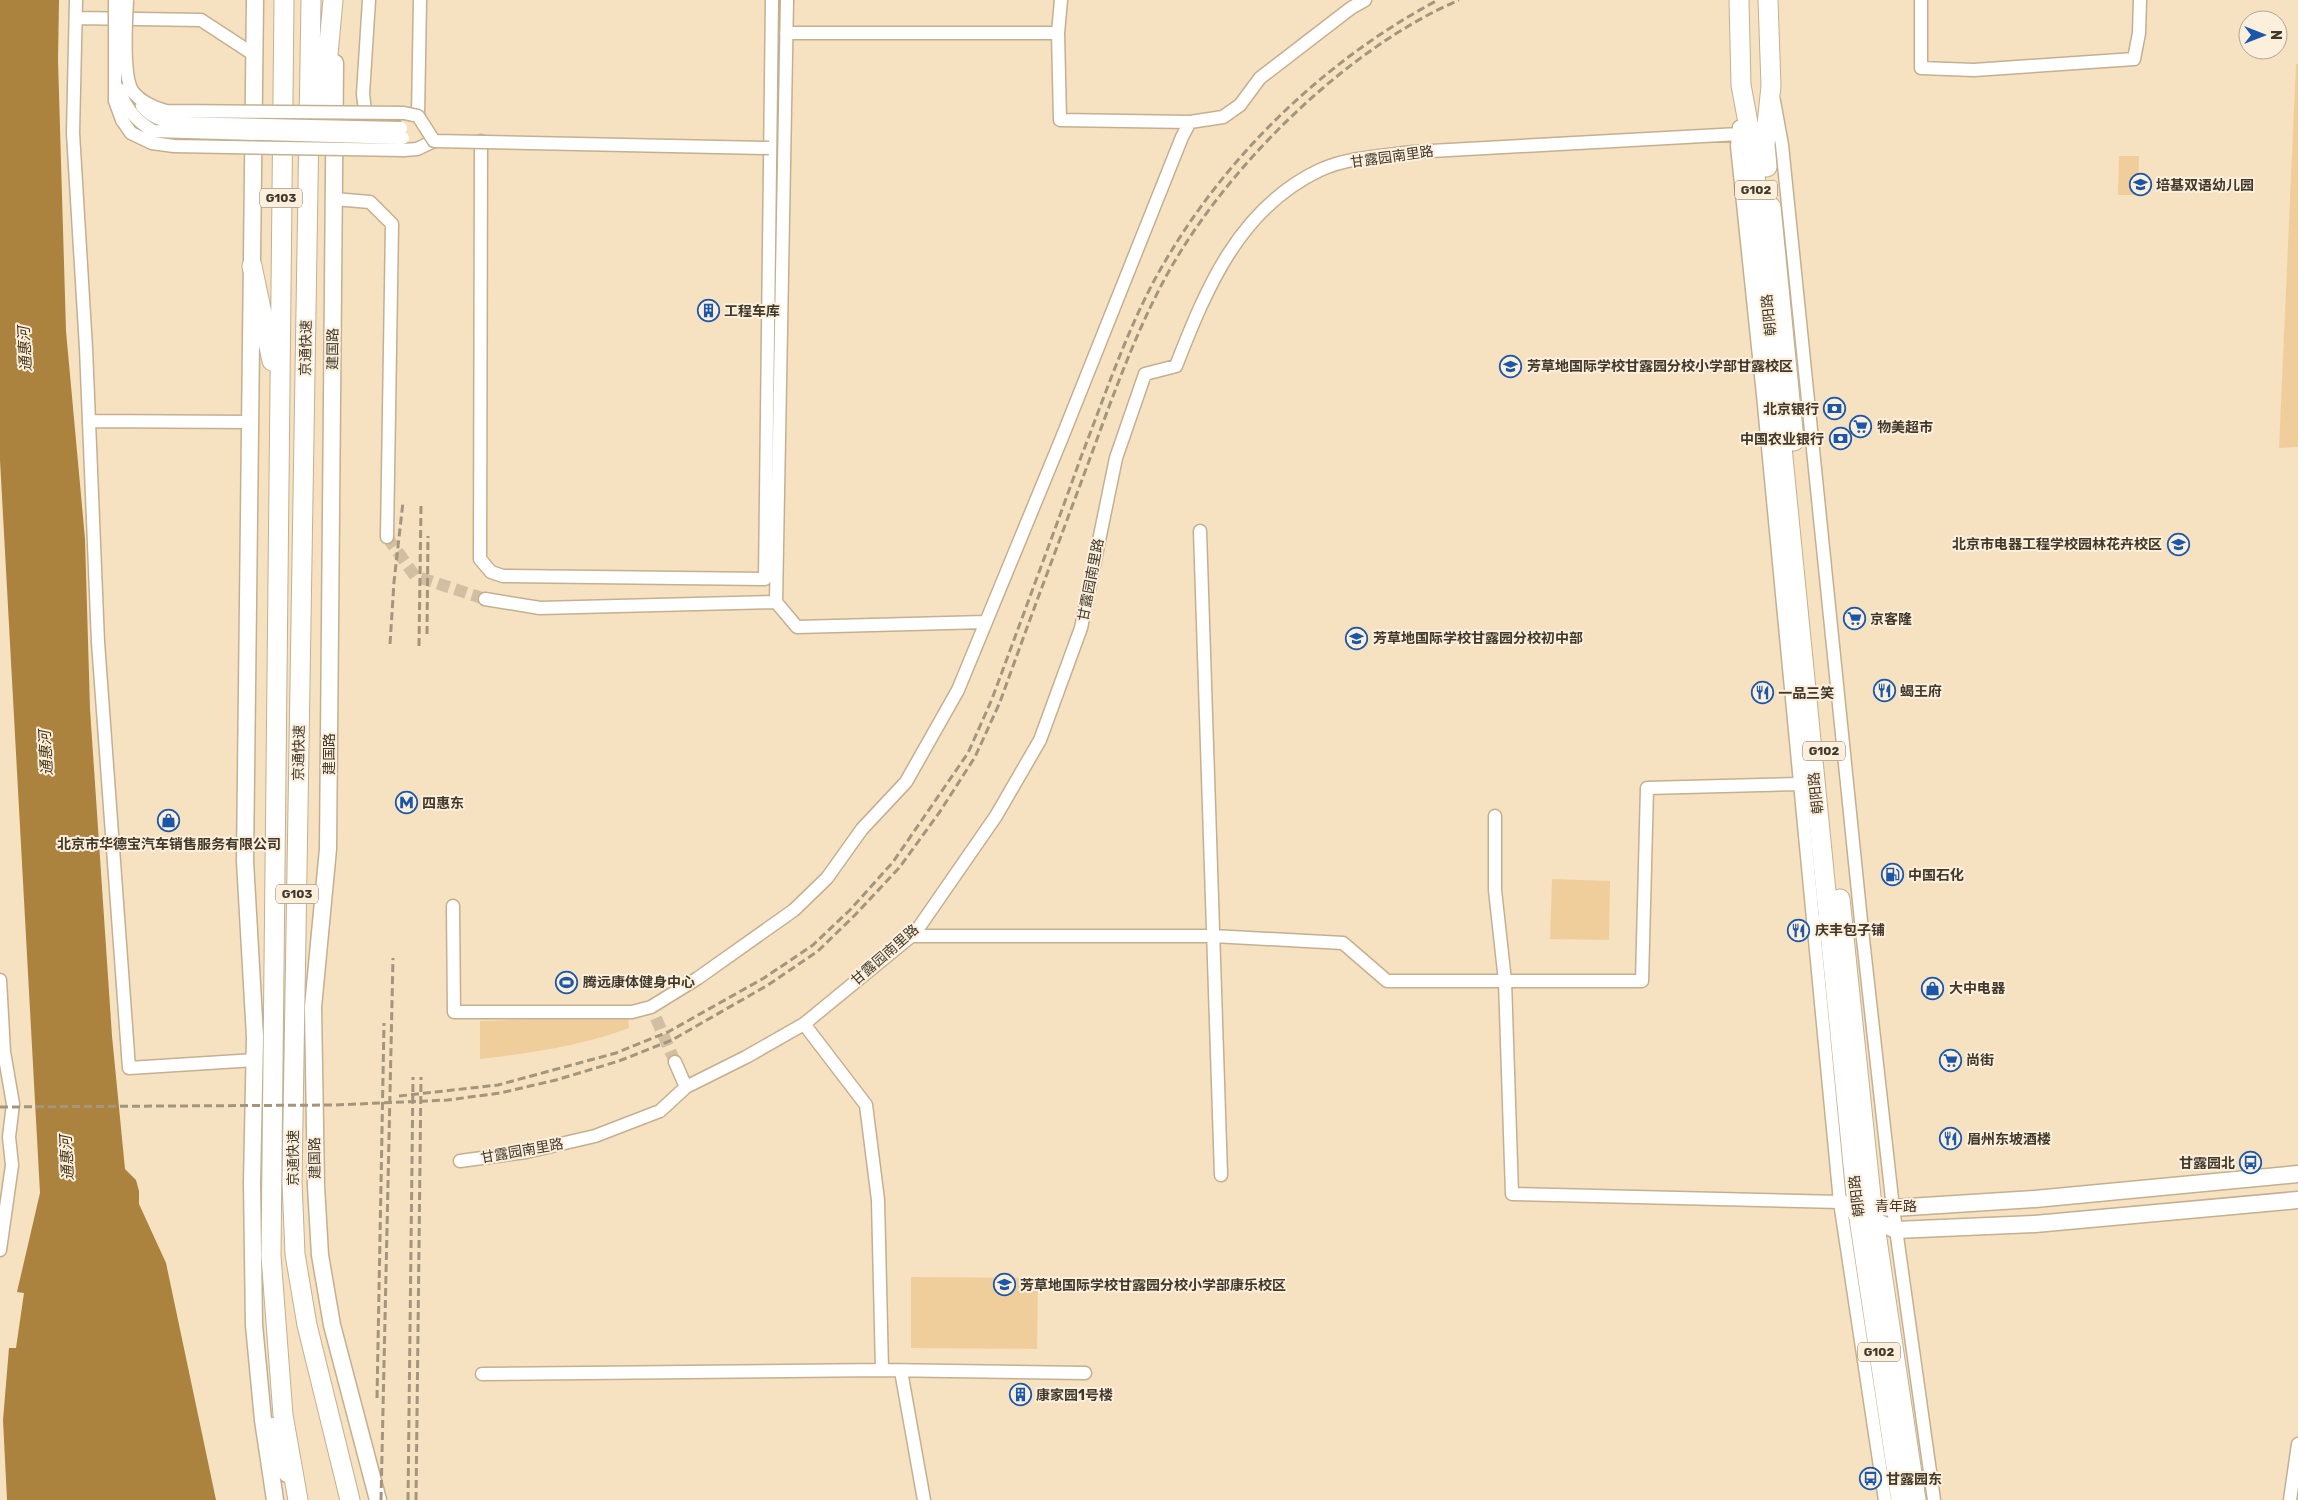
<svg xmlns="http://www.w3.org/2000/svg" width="2298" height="1500" viewBox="0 0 2298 1500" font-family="Rubik,'Noto Sans SC',sans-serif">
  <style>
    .green { fill: #f0ce9c }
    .water { fill: #ab823e }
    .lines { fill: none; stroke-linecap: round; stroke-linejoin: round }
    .minor-tunnel { stroke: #d2bfa3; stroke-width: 12; stroke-dasharray: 12 6; stroke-linecap: butt }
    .minor-casing { stroke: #c4b091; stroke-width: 15 }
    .major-casing { stroke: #c4b091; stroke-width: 19 }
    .highway-casing { stroke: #c4b091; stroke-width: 21 }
    .minor { stroke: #fff; stroke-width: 12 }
    .major { stroke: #fff; stroke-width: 16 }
    .highway { stroke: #fff; stroke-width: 19 }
    .rail { stroke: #a4957d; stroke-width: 3; stroke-dasharray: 8 4; stroke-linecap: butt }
    .minor-bridge-casing { stroke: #c4b091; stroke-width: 15; stroke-linecap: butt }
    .minor-bridge { stroke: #fff; stroke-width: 12 }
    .labels { text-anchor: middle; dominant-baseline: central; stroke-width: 4; stroke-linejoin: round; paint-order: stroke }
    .shield { fill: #fcefdc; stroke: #786f60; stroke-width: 1 }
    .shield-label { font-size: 12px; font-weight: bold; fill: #40382b }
    .street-label { font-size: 14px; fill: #40382b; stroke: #fcefdc }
    .poi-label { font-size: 14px; font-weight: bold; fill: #40382b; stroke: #fcefdc; text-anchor: start }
    .water-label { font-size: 15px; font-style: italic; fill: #453315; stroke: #fcefdc }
  </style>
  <rect width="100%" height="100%" fill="#f6e1c1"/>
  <path class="green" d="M 2296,64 L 2298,64 L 2298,447 L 2279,448 Z
    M 2119,156 L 2139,156 L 2138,195 L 2118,195 Z
    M 1552,879 L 1610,881 L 1609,940 L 1550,939 Z
    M 628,1016 L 629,1028 C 581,1046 531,1053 480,1059 L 480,1021 Z
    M 911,1277 L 1038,1278 L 1037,1349 L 911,1348 Z"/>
  <path class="water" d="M 0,0 L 59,0 L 58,60 L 66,331 L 85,539 L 90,709 L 112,1036 L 125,1169 L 136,1180 L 139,1191 L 139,1204 L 166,1263 L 216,1500 L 7,1500 L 3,1420 L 9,1348 L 16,1348 L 24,1293 L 17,1292 L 40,1193 L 0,460 Z"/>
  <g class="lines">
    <path class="minor-tunnel" d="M 387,537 L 415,576 L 485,599
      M 656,1018 L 675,1062"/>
    <defs>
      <path id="minor" d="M 76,0 L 73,133 L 86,348 L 98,642 L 129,1068 L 255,1060
        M 369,0 L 363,94 L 365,111 L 374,128
        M 1061,0 L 1058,33 L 1060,120 L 1190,122 L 1223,117 L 1240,105 L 1260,78 L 1351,8 L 1365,0
        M 1921,0 L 1921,68 L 1974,70 L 2134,59 L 2139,33 L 2140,0
        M 76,18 L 201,20 L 253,54
        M 786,33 L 1058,33
        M 1774,101 L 1782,145 L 1861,921 L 1893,1208 L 1934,1500
        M 418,116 L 420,0
        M 1739,127 L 1737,146 L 1763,395 L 1840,1202 L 1885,1500
        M 481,141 L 480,559 L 491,572 L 503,576 L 765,579 L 772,0
        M 404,150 L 417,149 L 434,141
        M 334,199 L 370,202 L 392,224 L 387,537
        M 89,421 L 250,422
        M 1200,531 L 1221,1175
        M 485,599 L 540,608 L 776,602 L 797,627 L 985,622
        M 776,602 L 787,0
        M 1495,816 L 1495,890 L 1505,981 L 1512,1194 L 1840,1202
        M 453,906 L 454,1012 L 632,1012 L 651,1007 L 698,978 L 794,910 L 827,878 L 862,829 L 906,782 L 958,690 L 1061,440 L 1182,137 L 1190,122
        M 912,936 L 1213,936 L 1343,943 L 1387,981 L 1642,981 L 1647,788 L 1799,784
        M 0,980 L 4,1052 L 13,1104 L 9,1137 L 12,1165 L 0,1250
        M 804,1024 L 866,1105 L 878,1200 L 882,1370
        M 675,1062 L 686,1087
        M 460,1161 L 526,1152 L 595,1136 L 660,1111 L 686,1087 L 746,1057 L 804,1024 L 915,933 L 996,816 L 1040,740 L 1081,628 L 1116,458 L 1145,374 L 1176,366 C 1206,289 1239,208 1320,170 C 1348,157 1383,156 1413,152 L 1739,134
        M 901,1371 L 924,1500
        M 482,1374 L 882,1370 L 1085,1373
        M 2290,1500 L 2298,1444"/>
      <path id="major" d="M 255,0 L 245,861 L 255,1037 L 252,1182 L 254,1325 L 263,1420 L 275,1500
        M 335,63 L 328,849 L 313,1007 L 316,1186 L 320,1255 L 332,1325 L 378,1500
        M 1840,1202 L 1859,1214 L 1896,1230 L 2035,1224 L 2298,1200
        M 1859,1205 L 1893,1208 L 2035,1199 L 2298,1174
        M 272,1426 L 287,1474"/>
      <path id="highway" d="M 284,0 L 271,1256 L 283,1415 L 298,1500
        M 311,0 L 292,1182 L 295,1254 L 307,1325 L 350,1500
        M 1739,0 L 1741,85 L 1752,144 L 1857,1205 L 1901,1500
        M 321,131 L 333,0
        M 1767,167 L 1765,144 L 1771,86 L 1768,0
        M 1771,207 L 1794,441
        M 252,266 L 272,361
        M 1840,899 L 1872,1206 L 1916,1500"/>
    </defs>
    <use href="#minor" class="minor-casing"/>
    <use href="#major" class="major-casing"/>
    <use href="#highway" class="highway-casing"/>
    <use href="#minor" class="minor"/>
    <use href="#major" class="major"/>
    <use href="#highway" class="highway"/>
    <path class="rail" d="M 427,634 L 428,536
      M 390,644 L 394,582 L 403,502
      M 419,646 L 421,506
      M 399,1096 L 498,1085 L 616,1053 L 668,1032 L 764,978 L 813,945 L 850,910 L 893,862 L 968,753 L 992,699 C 1022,618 1052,538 1081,457 C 1104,398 1125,335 1155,279 C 1219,162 1321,62 1438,0
      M 0,1107 L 335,1105 L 448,1100 L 500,1093 L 556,1080 L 619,1061 L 672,1040 L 768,985 L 818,951 L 855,915 L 899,868 L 939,813 L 975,757 L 1000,702 C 1028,624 1057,547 1086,469 C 1109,407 1131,343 1162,284 C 1220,173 1343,50 1459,0
      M 377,1398 L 384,1023
      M 381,1500 L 393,958
      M 408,1500 L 413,1077
      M 416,1500 L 421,1077"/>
    <defs>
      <path id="minor-bridge" d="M 115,0 L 115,101 L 122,120 L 131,133 L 152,143 L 174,146 L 404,150
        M 127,0 C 126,20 122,77 133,92 C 141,102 155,108 166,111 L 404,113 L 418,116 L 434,141 L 769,148
        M 119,89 C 125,108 136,121 153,131 L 403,138
        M 142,106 C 152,118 161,120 175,123 L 401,128"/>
    </defs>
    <use href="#minor-bridge" class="minor-bridge-casing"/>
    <use href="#minor-bridge" class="minor-bridge"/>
  </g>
  <defs>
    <symbol id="school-ring" viewBox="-11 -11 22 22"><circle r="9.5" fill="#fcefdc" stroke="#1b57a8" stroke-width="1.5"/><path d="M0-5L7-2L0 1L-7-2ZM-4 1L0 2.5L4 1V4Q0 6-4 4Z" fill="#1b57a8"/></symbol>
    <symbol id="building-ring" viewBox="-11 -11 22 22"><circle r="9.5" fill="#fcefdc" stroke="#1b57a8" stroke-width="1.5"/><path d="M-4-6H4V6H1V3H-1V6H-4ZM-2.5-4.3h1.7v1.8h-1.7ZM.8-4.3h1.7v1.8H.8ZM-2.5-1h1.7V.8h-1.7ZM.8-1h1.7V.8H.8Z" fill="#1b57a8"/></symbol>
    <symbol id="bank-ring" viewBox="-11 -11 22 22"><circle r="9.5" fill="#fcefdc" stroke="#1b57a8" stroke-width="1.5"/><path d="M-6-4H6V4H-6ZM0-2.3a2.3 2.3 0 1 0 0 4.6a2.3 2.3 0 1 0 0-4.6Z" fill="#1b57a8"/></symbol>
    <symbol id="supermarket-ring" viewBox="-11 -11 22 22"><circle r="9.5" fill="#fcefdc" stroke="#1b57a8" stroke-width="1.5"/><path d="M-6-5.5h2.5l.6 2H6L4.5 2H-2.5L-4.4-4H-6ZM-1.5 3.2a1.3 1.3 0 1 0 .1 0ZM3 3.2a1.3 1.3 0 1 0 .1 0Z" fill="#1b57a8"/></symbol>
    <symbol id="restaurant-ring" viewBox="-11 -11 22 22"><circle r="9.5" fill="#fcefdc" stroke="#1b57a8" stroke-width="1.5"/><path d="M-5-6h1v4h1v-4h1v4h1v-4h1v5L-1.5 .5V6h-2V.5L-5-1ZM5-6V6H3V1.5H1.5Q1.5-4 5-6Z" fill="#1b57a8"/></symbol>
    <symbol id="metro-ring" viewBox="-11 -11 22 22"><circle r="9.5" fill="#fcefdc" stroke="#1b57a8" stroke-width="1.5"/><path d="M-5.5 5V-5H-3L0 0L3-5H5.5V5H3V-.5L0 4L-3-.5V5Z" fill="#1b57a8"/></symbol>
    <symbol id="shop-ring" viewBox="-11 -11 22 22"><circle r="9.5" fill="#fcefdc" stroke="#1b57a8" stroke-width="1.5"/><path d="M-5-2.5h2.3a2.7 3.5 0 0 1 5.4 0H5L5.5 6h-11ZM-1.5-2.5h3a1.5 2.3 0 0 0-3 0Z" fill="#1b57a8"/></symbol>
    <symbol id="fuel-ring" viewBox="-11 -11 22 22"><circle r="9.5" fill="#fcefdc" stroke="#1b57a8" stroke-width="1.5"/><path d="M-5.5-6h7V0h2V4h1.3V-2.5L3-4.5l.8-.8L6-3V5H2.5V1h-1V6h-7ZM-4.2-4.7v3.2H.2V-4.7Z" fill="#1b57a8"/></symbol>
    <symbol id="stadium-ring" viewBox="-11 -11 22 22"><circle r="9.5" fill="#fcefdc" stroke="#1b57a8" stroke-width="1.5"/><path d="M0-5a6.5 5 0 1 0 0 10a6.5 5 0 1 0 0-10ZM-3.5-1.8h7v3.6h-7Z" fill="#1b57a8"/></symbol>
    <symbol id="bus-ring" viewBox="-11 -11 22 22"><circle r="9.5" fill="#fcefdc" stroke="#1b57a8" stroke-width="1.5"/><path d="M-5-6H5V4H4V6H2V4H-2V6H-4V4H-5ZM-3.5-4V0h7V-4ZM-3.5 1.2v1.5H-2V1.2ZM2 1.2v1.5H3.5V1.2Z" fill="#1b57a8"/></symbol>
  </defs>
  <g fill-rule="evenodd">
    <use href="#school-ring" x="2128" y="172" width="25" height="25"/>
    <use href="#building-ring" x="696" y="298" width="25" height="25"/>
    <use href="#school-ring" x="1498" y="354" width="25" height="25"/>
    <use href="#bank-ring" x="1822" y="396" width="25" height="25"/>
    <use href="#supermarket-ring" x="1848" y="414" width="25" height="25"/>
    <use href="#bank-ring" x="1828" y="426" width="25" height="25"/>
    <use href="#school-ring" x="2166" y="532" width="25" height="25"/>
    <use href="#supermarket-ring" x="1842" y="606" width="25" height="25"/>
    <use href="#school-ring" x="1344" y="626" width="25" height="25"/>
    <use href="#restaurant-ring" x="1872" y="678" width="25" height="25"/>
    <use href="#restaurant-ring" x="1750" y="680" width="25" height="25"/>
    <use href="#metro-ring" x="394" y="790" width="25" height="25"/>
    <use href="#shop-ring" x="156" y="808" width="25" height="25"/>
    <use href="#fuel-ring" x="1880" y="862" width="25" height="25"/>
    <use href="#restaurant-ring" x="1786" y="918" width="25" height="25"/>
    <use href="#stadium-ring" x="554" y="970" width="25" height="25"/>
    <use href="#shop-ring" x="1920" y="976" width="25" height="25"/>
    <use href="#supermarket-ring" x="1938" y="1048" width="25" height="25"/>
    <use href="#restaurant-ring" x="1938" y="1126" width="25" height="25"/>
    <use href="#bus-ring" x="2238" y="1150" width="25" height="25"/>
    <use href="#school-ring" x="992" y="1272" width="25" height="25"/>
    <use href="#building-ring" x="1008" y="1382" width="25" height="25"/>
    <use href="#bus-ring" x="1858" y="1466" width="25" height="25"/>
  </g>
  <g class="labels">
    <g class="shield">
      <rect x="1735" y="180.5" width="42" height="19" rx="4"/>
      <rect x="260" y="188.5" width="42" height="19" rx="4"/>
      <rect x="1803" y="741.5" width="42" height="19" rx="4"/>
      <rect x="276" y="884.5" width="42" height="19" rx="4"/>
      <rect x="1858" y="1342.5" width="42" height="19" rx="4"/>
    </g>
    <g class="shield-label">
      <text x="1756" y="190">G102</text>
      <text x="281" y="198">G103</text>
      <text x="1824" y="751">G102</text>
      <text x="297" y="894">G103</text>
      <text x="1879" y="1352">G102</text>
    </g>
    <g class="street-label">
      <text transform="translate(1392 157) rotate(-8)">甘露园南里路</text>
      <text transform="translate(1769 315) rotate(-96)">朝阳路</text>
      <text transform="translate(306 348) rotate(-89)">京通快速</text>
      <text transform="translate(333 349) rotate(-89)">建国路</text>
      <text transform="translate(1091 580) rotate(-79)">甘露园南里路</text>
      <text transform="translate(299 753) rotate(-89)">京通快速</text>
      <text transform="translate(329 754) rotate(-90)">建国路</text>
      <text transform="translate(1816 793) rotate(-96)">朝阳路</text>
      <text transform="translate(885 955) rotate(-41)">甘露园南里路</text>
      <text transform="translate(522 1151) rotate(-10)">甘露园南里路</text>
      <text transform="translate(293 1158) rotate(-90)">京通快速</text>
      <text transform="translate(315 1158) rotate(-91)">建国路</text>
      <text transform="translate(1857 1196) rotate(-97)">朝阳路</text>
      <text x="1896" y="1206">青年路</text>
    </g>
    <g class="poi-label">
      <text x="2156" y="185">培基双语幼儿园</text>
      <text x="724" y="311">工程车库</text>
      <text x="1527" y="366">芳草地国际学校甘露园分校小学部甘露校区</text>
      <text x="1819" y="409" text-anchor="end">北京银行</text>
      <text x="1877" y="427">物美超市</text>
      <text x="1824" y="439" text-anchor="end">中国农业银行</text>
      <text x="2162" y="544" text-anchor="end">北京市电器工程学校园林花卉校区</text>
      <text x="1870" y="619">京客隆</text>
      <text x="1373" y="638">芳草地国际学校甘露园分校初中部</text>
      <text x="1900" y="691">蝎王府</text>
      <text x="1778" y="693">一品三笑</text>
      <text x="422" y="803">四惠东</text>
      <text x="169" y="844" text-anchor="middle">北京市华德宝汽车销售服务有限公司</text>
      <text x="1908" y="875">中国石化</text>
      <text x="1815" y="930">庆丰包子铺</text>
      <text x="583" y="982">腾远康体健身中心</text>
      <text x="1949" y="988">大中电器</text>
      <text x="1966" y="1060">尚街</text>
      <text x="1967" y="1139">眉州东坡酒楼</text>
      <text x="2235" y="1163" text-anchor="end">甘露园北</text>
      <text x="1020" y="1285">芳草地国际学校甘露园分校小学部康乐校区</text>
      <text x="1036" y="1395">康家园1号楼</text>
      <text x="1886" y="1479">甘露园东</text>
    </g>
    <g class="water-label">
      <text transform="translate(25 349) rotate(-93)">通惠河</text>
      <text transform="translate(46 753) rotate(-93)">通惠河</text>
      <text transform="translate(67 1158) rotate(-93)">通惠河</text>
    </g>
  </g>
  <g transform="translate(2263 35) rotate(90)"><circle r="24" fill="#fcefdc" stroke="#b1a695"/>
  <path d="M0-4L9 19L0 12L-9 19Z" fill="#1b57a8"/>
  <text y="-8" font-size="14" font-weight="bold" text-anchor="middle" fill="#40382b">N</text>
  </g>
</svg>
